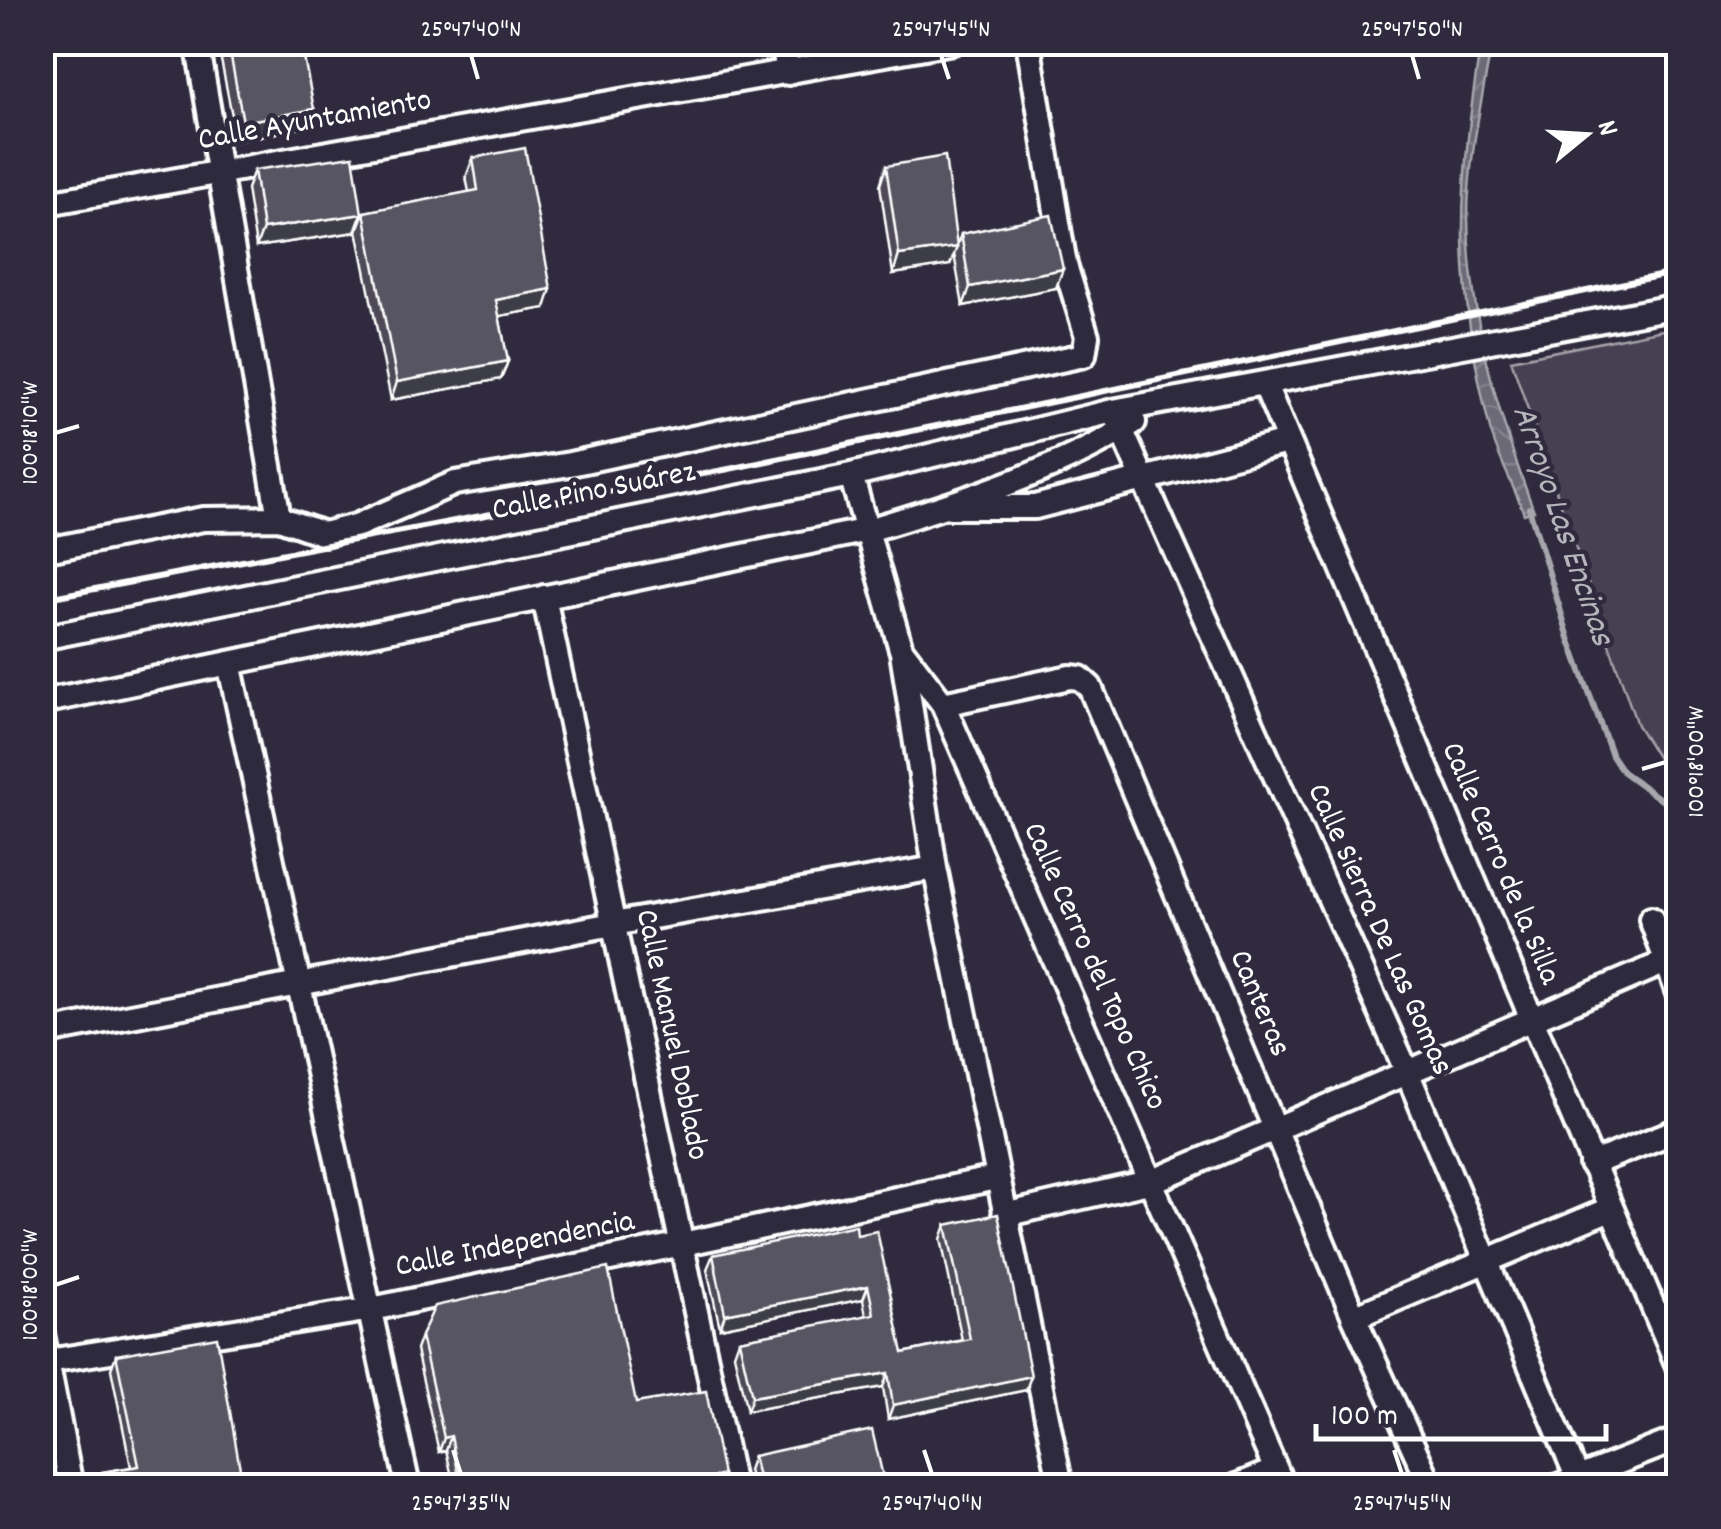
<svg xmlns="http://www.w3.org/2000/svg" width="1721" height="1529" viewBox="0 0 1721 1529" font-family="Dekko,sans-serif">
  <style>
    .green { fill: #464152; stroke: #a2a0a8; stroke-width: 2.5 }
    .water { fill: url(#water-waves); stroke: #a7a6ad; stroke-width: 2.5 }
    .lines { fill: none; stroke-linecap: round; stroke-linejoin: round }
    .stream { stroke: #a7a6ad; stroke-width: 6 }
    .minor-casing { stroke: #fff; stroke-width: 30 }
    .minor { stroke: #2f2a3d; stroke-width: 22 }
    .rail { stroke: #fff; stroke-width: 6 }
    .wall { fill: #4d4956; stroke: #fff; stroke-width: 2.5 }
    .shaded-wall { fill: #3e3c46; stroke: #fff; stroke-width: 2.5 }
    .building { fill: #595564; stroke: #fff; stroke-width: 2.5 }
    .ticks { fill: none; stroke: #fff; stroke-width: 4 }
    .labels { text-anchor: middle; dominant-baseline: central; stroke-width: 9; stroke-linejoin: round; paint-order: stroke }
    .street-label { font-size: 32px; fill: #fff; stroke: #2f2a3d }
    .water-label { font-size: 35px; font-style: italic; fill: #b6b4bb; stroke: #2f2a3d }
    .neatline { fill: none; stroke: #fff; stroke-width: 4 }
    .ticks-label { font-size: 25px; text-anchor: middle; fill: #fff }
  </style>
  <defs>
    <pattern id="water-waves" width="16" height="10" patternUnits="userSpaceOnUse" patternTransform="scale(2.5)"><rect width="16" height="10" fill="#6d6a77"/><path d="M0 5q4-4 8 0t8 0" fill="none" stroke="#83808b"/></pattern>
  </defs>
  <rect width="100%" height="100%" fill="#2f2a3d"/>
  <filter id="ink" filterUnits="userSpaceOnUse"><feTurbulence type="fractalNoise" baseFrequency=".01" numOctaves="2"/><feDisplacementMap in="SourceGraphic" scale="20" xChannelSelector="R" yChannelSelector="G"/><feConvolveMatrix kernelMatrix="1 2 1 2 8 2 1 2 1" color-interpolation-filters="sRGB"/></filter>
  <g filter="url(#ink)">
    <path class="green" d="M 1678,327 L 1678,782 L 1664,768 L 1637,725 L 1511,360 Z"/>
    <path class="water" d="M 1481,43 L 1492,43 C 1482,99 1468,160 1468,218 C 1469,317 1499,419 1534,511 L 1524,514 C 1514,486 1498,458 1490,429 C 1454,286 1457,186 1481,43 Z"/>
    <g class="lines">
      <path class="stream" d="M 1529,508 L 1569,638 L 1612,756 L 1623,772 L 1678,812"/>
      <defs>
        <path id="minor" d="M 197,42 L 279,518
          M 783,42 L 788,73
          M 42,204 L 953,42
          M 1265,385 L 1678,1366
          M 1113,411 L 1407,1072 L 1578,1479
          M 851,475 L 901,649 L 943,704 L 1283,1486
          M 950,507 L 1035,507 L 1287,442
          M 42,551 L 203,519 L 279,518 L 324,534 L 356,526 L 455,483 L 570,464 L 1084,355 L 1087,336 L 1065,265 L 1028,42
          M 544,597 L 733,1486
          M 42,638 L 851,475 L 1113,411 L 1678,306
          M 902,652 L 935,868 L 1061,1486
          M 229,663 L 408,1486
          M 42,702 L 868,530 C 946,507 1068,468 1134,422
          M 943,704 L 1070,677 L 1080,678 L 1090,687 L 1354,1317 L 1431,1486
          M 1651,919 L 1678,993
          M 42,1033 L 613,924 L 935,868
          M 1591,1164 L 1678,1130
          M 1004,1215 L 1153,1181 L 1666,962
          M 1354,1317 L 1610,1209
          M 42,1334 L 71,1486
          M 42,1362 L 372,1309 L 996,1178
          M 1237,1486 L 1276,1470
          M 1558,1486 L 1678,1439"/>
      </defs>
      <use href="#minor" class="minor-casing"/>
      <use href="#minor" class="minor"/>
      <path class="rail" d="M 42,599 L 729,469 L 1678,272"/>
    </g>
    <path class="wall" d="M 227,42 L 314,109 L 307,127 L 237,141 L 221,60 Z
      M 473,158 L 545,308 L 499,316 L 508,361 L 501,379 L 391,400 L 357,230 L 364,212 L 469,192 L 466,177 Z
      M 886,166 L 957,245 L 961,234 L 1056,288 L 963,306 L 954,254 L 950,265 L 893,274 L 880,185 Z
      M 254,170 L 355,232 L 256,247 L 247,189 Z
      M 946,1225 L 1026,1390 L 888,1419 L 883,1387 L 747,1411 L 734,1354 L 739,1340 L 866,1316 L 863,1299 L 720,1328 L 707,1269 L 713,1255 L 857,1235 L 903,1353 L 962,1340 L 941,1239 Z
      M 421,1336 L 636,1403 L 719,1486 L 454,1486 L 446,1450 L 439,1452 L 416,1350 Z
      M 116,1355 L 243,1486 L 382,1486 L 98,1486 L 102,1472 L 131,1467 L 111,1369 Z
      M 753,1456 L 882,1486 L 752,1486 L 748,1470 Z"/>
    <path class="shaded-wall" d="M 314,109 L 307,127 L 237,141 L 243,122 Z
      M 362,214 L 355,232 L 256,247 L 263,229 Z
      M 957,247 L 950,265 L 893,274 L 899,255 Z
      M 1063,269 L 1056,288 L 963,306 L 970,287 Z
      M 551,289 L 545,308 L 489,318 L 496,300 Z
      M 508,361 L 501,379 L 391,400 L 397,382 Z
      M 868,1286 L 863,1299 L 720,1328 L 725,1314 Z
      M 888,1373 L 883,1387 L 747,1411 L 752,1397 Z
      M 1031,1376 L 1026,1390 L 888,1419 L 893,1405 Z
      M 451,1436 L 446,1450 L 439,1452 L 444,1438 Z
      M 723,1475 L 719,1486 L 689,1486 L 691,1483 Z
      M 616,1480 L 614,1486 L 585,1486 Z"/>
    <path class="building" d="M 228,42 L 301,42 L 314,109 L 243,122 Z
      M 525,148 L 551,289 L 496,300 L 508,361 L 397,382 L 364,212 L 478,190 L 473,158 Z
      M 353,156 L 362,214 L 263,229 L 254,170 Z
      M 945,156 L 957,247 L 899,255 L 886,166 Z
      M 1051,215 L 1063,269 L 970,287 L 961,234 Z
      M 998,1214 L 1031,1376 L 893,1405 L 888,1373 L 752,1397 L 739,1340 L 874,1314 L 868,1286 L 725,1314 L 713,1255 L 856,1225 L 857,1235 L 877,1231 L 903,1353 L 970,1339 L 946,1225 Z
      M 608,1268 L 636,1403 L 706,1391 L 723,1475 L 691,1483 L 691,1486 L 618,1486 L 616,1480 L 585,1486 L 461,1486 L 451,1436 L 444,1438 L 421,1336 L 435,1306 Z
      M 217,1337 L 243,1486 L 381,1481 L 382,1486 L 105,1486 L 102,1472 L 139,1466 L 116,1355 Z
      M 872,1430 L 884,1481 L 879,1482 L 880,1486 L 760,1486 L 753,1456 Z"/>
  </g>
  <path class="ticks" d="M 471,55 L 478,79M 941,55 L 949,79M 1412,55 L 1419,79M 55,433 L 79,426M 1642,769 L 1666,762M 55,1285 L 79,1277M 453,1450 L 461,1474M 924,1450 L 932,1474M 1394,1450 L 1402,1474"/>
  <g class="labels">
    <g class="street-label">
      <text transform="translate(315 122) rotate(-10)">Calle Ayuntamiento</text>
      <text transform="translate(594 493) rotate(-11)">Calle Pino Suárez</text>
      <text transform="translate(1499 864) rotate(67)">Calle Cerro de la Silla</text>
      <text transform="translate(1378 930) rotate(66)">Calle Sierra De Las Gomas</text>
      <text transform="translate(1093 967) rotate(66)">Calle Cerro del Topo Chico</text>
      <text transform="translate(1258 1004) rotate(67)">Canteras</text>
      <text transform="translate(670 1035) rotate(78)">Calle Manuel Doblado</text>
      <text transform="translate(515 1246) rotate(-11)">Calle Independencia</text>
    </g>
    <g class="water-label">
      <text transform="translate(1561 526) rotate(71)">Arroyo Las Encinas</text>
    </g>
  </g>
  <rect width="1721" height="1529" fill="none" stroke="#2f2a3d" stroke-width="110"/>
  <g transform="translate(1586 135) rotate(72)" stroke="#2f2a3d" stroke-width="8" paint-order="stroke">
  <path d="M0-8L18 38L0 25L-18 38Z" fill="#ffffff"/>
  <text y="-15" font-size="28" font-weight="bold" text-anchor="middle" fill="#ffffff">N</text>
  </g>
  <path d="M1316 1424v15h290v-15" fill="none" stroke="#ffffff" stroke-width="5"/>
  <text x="1331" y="1424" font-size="30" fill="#ffffff" stroke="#2f2a3d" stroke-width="8" paint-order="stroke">100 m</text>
  <rect x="55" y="55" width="1611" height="1419" class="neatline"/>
  <g class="ticks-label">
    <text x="471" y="36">25°47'40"N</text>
    <text x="941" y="36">25°47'45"N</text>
    <text x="1412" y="36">25°47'50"N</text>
    <text transform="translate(28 433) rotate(-90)" y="9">100°18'10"W</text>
    <text transform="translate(1694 762) rotate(-90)" y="9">100°18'00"W</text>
    <text transform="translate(28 1285) rotate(-90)" y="9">100°18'00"W</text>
    <text x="461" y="1510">25°47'35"N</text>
    <text x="932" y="1510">25°47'40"N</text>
    <text x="1402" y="1510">25°47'45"N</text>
  </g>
</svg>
